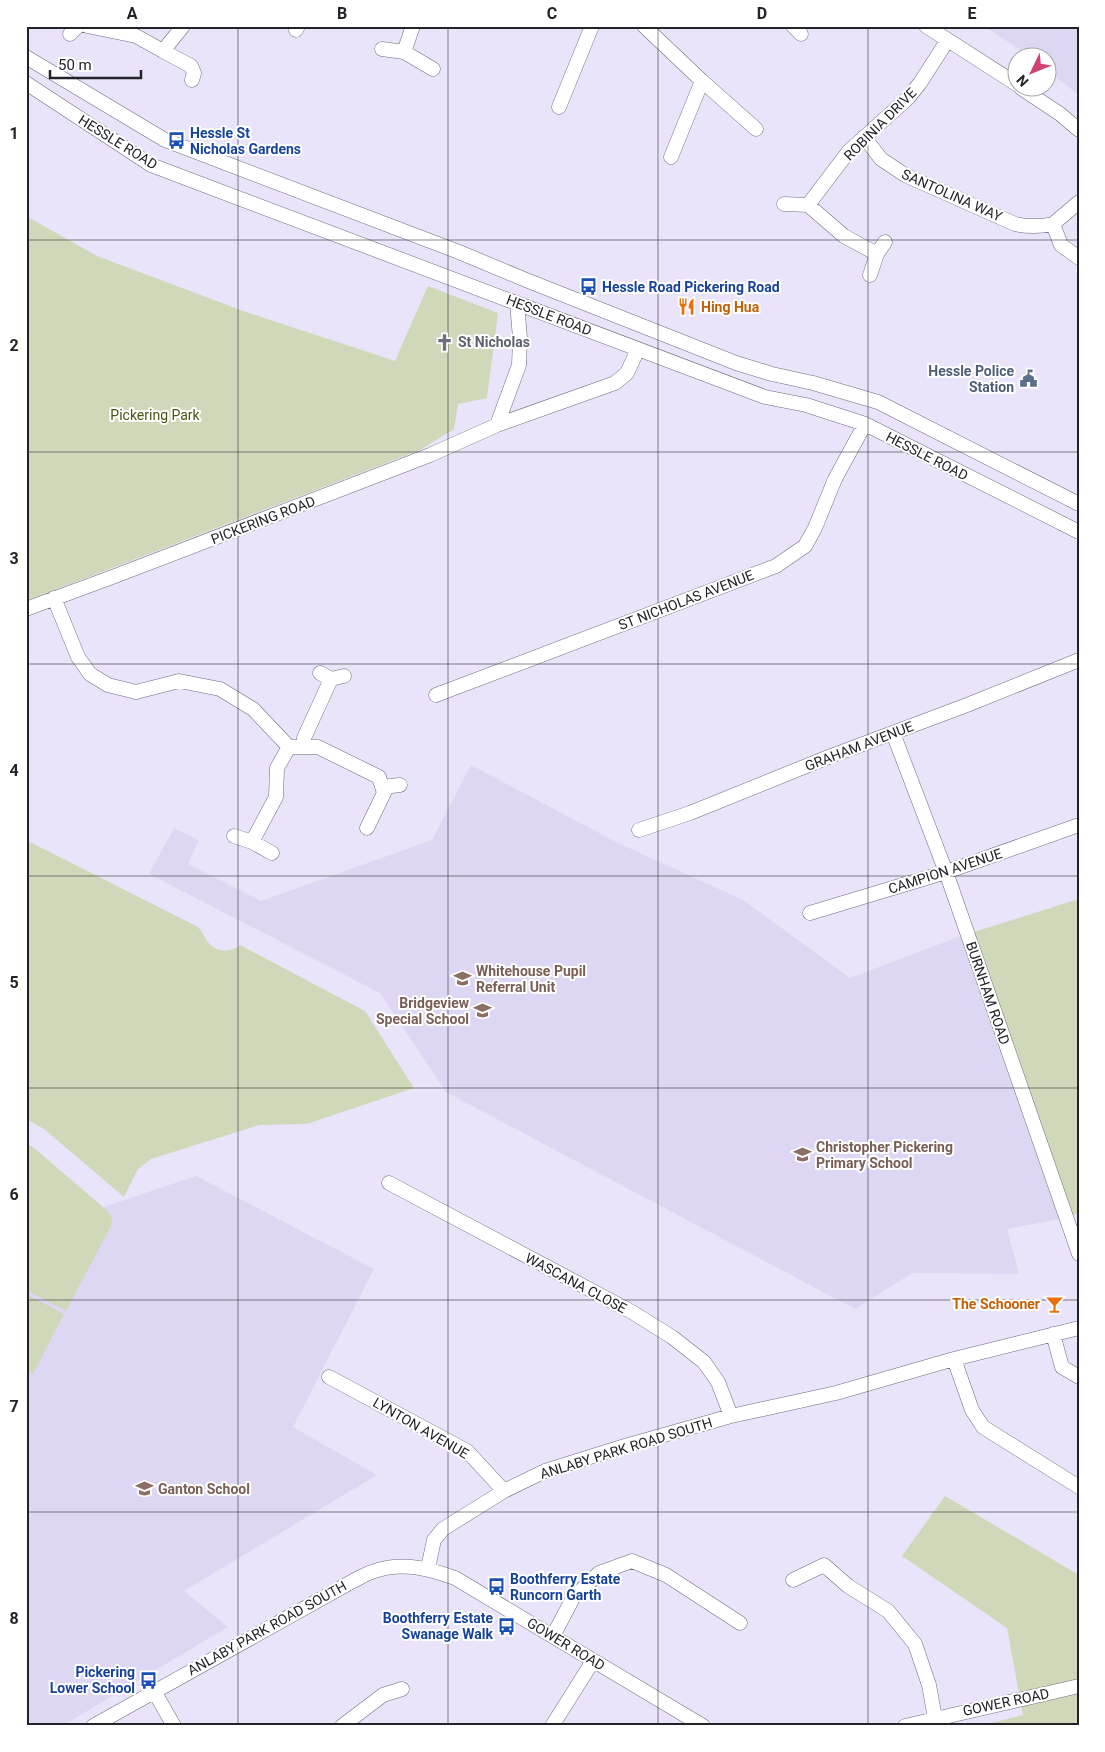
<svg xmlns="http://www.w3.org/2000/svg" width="1105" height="1752" viewBox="0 0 1105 1752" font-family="Roboto,sans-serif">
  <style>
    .built { fill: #ded7f4 }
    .green { fill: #d0d8ba }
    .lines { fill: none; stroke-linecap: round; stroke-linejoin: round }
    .minor-casing { stroke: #706b7e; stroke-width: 15 }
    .minor { stroke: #fff; stroke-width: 14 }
    .grid { fill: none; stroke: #242229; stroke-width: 1; stroke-opacity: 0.55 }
    .labels { text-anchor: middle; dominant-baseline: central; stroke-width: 4; stroke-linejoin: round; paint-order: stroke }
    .street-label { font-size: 14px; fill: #242229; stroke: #fff }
    .transit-label { font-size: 14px; font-weight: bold; fill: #164399; stroke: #fff; text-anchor: start }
    .food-label { font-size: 14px; font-weight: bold; fill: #c56008; stroke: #fff; text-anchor: start }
    .worship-label { font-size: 14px; font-weight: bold; fill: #5b616d; stroke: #fff; text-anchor: start }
    .service-label { font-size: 14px; font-weight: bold; fill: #4e5e75; stroke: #fff; text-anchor: end }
    .park-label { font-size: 14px; fill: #4a5515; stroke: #fff }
    .education-label { font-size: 14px; font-weight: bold; fill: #785e54; stroke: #fff; text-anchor: start }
    .neatline { fill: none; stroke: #242229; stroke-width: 2 }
    .grid-label { font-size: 16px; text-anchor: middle; font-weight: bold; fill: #242229 }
  </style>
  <rect width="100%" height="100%" fill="#e9e4f9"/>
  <path class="built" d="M 984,26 L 1079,26 L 1079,95 L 1048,71 L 1048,58 L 1031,57 Z
    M 471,765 L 618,843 L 743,900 L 850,978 L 961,936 L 1061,1219 L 1007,1229 L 1019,1274 L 912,1273 L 855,1309 L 446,1092 L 380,993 L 149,874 L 174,828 L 199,840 L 188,864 L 261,901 L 432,840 Z
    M 196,1176 L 374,1269 L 293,1427 L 377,1475 L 184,1591 L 228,1627 L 62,1726 L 35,1726 L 26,1718 L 26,1233 Z"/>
  <path class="green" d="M 26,216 L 97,256 L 243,311 L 395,361 L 428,286 L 498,313 L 487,398 L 458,404 L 454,429 L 420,450 L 26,601 Z
    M 26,840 L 198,927 C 202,932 204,936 207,941 C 215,952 230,954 240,945 L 365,1011 L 414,1088 L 307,1124 L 259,1125 L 151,1159 L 138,1169 L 124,1197 L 44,1129 L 26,1119 Z
    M 1079,899 L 1079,1213 L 1061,1219 L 961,936 Z
    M 26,1144 L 33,1147 L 110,1213 L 112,1219 L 111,1226 L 66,1311 L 26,1290 Z
    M 26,1294 L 64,1314 L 33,1374 L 26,1370 Z
    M 945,1496 L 1079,1575 L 1079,1726 L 979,1726 L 1023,1715 L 1007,1628 L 902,1556 Z"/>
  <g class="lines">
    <defs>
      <path id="minor" d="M 87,26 L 136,36 L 163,51 L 183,26
        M 644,26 L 702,81 L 756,129
        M 793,26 L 801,34
        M 926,26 L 1018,85
        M 296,30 L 298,26
        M 70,34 L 78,26
        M 382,49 L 404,52 L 433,69
        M 163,51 L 191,66 L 194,73 L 192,80
        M 404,52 L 413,26
        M 26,57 L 165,140 L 459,252 L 526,280 L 736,363 L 772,374 L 813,383 L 878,402 L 1079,504
        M 26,83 L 151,165 L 765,397 L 806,405 L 865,424 L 1079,532
        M 1021,88 L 1060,114 L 1079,130
        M 559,107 L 592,26
        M 864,137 L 881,159 L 905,175 L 1015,224 C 1028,227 1039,227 1053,224 L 1061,245 L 1079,258
        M 671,157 L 702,81
        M 784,204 L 808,205
        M 1053,224 L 1079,202
        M 877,254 L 844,236 L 808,205 L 849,151 L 908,98 L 920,83 L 947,41
        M 870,275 L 877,254 L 885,242
        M 497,425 L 519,365 L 520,338 L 517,303
        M 54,598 L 78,657 L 90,674 L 108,685 L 136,692 L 179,681 L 220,689 L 253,709 L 289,747 L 318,747 L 379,777 L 384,793 L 367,828
        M 26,609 L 115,576 L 386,472 L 430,455 L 497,425 L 615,383 L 627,373 L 638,349
        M 320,673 L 331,679 L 344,676
        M 436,695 L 776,566 L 805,546 L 815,528 L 835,479 L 865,424
        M 893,733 L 946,872 L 1079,1254
        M 304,747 L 304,738 L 331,679
        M 382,787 L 400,785
        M 639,830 L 690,813 L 831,756 L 967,705 L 1079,660
        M 234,836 L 252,842 L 272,853
        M 252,842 L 276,797 L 277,768 L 289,747
        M 810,913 L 946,872 L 1079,825
        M 389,1183 L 632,1312 L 672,1337 L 704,1362 L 718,1382 L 731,1416
        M 1053,1334 L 1062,1367 L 1079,1377
        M 954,1359 L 972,1410 L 983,1427 L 1079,1487
        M 329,1377 L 467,1451 L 504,1491
        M 428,1568 L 434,1540 L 443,1529 L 504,1491 L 545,1471 L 625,1446 L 731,1416 L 836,1393 L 954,1359 L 1079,1328
        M 793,1580 L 824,1565 L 848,1586 L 888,1611 L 915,1644 L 929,1685 L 935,1718
        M 553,1636 L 573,1598 L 599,1573 L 632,1561 L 666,1575 L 740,1623
        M 154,1691 L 174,1726
        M 93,1726 L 353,1581 C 361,1577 369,1572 378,1570 C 404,1562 430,1569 455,1578 L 703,1726
        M 342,1726 L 383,1695 L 402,1689
        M 552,1726 L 593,1661
        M 905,1726 L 1079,1686"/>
    </defs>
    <use href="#minor" class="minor-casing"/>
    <use href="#minor" class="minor"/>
  </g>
  <path class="grid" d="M 238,26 L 238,1726M 448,26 L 448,1726M 658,26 L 658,1726M 868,26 L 868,1726M 26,240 L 1079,240M 26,452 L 1079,452M 26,664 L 1079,664M 26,876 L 1079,876M 26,1088 L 1079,1088M 26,1300 L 1079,1300M 26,1512 L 1079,1512"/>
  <defs>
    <symbol id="bus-bare" viewBox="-9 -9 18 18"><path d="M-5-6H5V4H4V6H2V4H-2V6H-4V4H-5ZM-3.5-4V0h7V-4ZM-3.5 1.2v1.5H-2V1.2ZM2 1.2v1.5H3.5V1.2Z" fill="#1a4fb4" stroke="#fff" stroke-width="2.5" paint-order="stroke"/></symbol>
    <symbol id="restaurant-bare" viewBox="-9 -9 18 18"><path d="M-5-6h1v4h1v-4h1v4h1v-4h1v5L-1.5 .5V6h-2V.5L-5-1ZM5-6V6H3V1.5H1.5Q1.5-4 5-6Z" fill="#e8710a" stroke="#fff" stroke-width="2.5" paint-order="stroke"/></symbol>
    <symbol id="church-bare" viewBox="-9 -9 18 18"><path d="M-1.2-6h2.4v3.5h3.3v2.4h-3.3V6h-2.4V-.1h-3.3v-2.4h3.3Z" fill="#6b7280" stroke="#fff" stroke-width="2.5" paint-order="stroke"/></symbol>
    <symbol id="civic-bare" viewBox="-9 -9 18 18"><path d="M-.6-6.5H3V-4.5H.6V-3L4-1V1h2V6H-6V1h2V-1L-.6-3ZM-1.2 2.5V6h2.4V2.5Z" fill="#5c6f8a" stroke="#fff" stroke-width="2.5" paint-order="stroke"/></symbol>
    <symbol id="school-bare" viewBox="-9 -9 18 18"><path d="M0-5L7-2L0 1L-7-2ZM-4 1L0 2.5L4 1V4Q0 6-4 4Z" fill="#8d6e63" stroke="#fff" stroke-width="2.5" paint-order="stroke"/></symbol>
    <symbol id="bar-bare" viewBox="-9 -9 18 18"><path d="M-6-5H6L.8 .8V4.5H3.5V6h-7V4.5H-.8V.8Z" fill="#e8710a" stroke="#fff" stroke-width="2.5" paint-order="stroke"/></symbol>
  </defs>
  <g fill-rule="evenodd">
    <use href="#bus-bare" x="164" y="128" width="25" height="25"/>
    <use href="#bus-bare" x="576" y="274" width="25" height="25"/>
    <use href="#restaurant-bare" x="674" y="294" width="25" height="25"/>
    <use href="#church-bare" x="432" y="330" width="25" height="25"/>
    <use href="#civic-bare" x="1016" y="366" width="25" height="25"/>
    <use href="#school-bare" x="450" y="966" width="25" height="25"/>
    <use href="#school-bare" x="470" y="998" width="25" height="25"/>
    <use href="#school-bare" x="790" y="1142" width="25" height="25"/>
    <use href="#bar-bare" x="1042" y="1292" width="25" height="25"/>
    <use href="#school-bare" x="132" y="1476" width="25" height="25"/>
    <use href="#bus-bare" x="484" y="1574" width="25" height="25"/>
    <use href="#bus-bare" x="494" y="1614" width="25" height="25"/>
    <use href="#bus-bare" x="136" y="1668" width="25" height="25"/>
  </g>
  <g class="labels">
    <g class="street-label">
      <text transform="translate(880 124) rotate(-45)">ROBINIA DRIVE</text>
      <text transform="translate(118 142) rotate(32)">HESSLE ROAD</text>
      <text transform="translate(952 195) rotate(24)">SANTOLINA WAY</text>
      <text transform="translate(549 315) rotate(21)">HESSLE ROAD</text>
      <text transform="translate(927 456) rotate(27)">HESSLE ROAD</text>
      <text transform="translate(263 520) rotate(-21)">PICKERING ROAD</text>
      <text transform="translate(686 600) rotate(-21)">ST NICHOLAS AVENUE</text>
      <text transform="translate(859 746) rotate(-21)">GRAHAM AVENUE</text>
      <text transform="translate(945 871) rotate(-18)">CAMPION AVENUE</text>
      <text transform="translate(988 993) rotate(71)">BURNHAM ROAD</text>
      <text transform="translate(576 1283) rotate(28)">WASCANA CLOSE</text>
      <text transform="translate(421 1428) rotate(30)">LYNTON AVENUE</text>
      <text transform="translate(626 1448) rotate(-17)">ANLABY PARK ROAD SOUTH</text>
      <text transform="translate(267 1628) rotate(-29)">ANLABY PARK ROAD SOUTH</text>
      <text transform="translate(566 1644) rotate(31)">GOWER ROAD</text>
      <text transform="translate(1006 1702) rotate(-12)">GOWER ROAD</text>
    </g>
    <g class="transit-label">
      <text x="190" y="133">Hessle St<tspan x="190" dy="16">Nicholas Gardens</tspan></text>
      <text x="602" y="287">Hessle Road Pickering Road</text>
      <text x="510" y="1579">Boothferry Estate<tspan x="510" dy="16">Runcorn Garth</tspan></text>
      <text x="493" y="1618" text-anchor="end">Boothferry Estate<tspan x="493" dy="16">Swanage Walk</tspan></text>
      <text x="135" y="1672" text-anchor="end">Pickering<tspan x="135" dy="16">Lower School</tspan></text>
    </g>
    <g class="food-label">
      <text x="701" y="307">Hing Hua</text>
      <text x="1040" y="1304" text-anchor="end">The Schooner</text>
    </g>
    <g class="worship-label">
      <text x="458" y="342">St Nicholas</text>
    </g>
    <g class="service-label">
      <text x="1014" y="371">Hessle Police<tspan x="1014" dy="16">Station</tspan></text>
    </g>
    <g class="park-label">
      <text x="155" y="415">Pickering Park</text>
    </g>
    <g class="education-label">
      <text x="476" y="971">Whitehouse Pupil<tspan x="476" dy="16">Referral Unit</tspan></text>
      <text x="469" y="1003" text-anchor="end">Bridgeview<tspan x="469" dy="16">Special School</tspan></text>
      <text x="816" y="1147">Christopher Pickering<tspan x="816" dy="16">Primary School</tspan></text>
      <text x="158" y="1489">Ganton School</text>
    </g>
  </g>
  <rect width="1105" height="1752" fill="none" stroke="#ffffff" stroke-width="55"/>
  <g transform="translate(1032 72) rotate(227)"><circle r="24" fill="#ffffff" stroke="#a7a7a9"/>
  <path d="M0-4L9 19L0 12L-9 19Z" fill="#cf4272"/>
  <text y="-8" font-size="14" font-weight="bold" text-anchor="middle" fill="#242229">N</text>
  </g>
  <path d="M50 70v8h91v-8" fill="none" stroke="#242229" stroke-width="2.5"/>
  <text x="58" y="70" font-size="15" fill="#242229" stroke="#ffffff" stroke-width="4" paint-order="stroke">50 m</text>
  <rect x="28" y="28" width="1050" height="1696" class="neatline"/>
  <g class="grid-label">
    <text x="132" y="19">A</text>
    <text x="342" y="19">B</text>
    <text x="552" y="19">C</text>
    <text x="762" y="19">D</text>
    <text x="972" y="19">E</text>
    <text x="14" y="139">1</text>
    <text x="14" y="351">2</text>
    <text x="14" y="564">3</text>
    <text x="14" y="776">4</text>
    <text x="14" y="988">5</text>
    <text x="14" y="1200">6</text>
    <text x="14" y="1412">7</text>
    <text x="14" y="1624">8</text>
  </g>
</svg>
